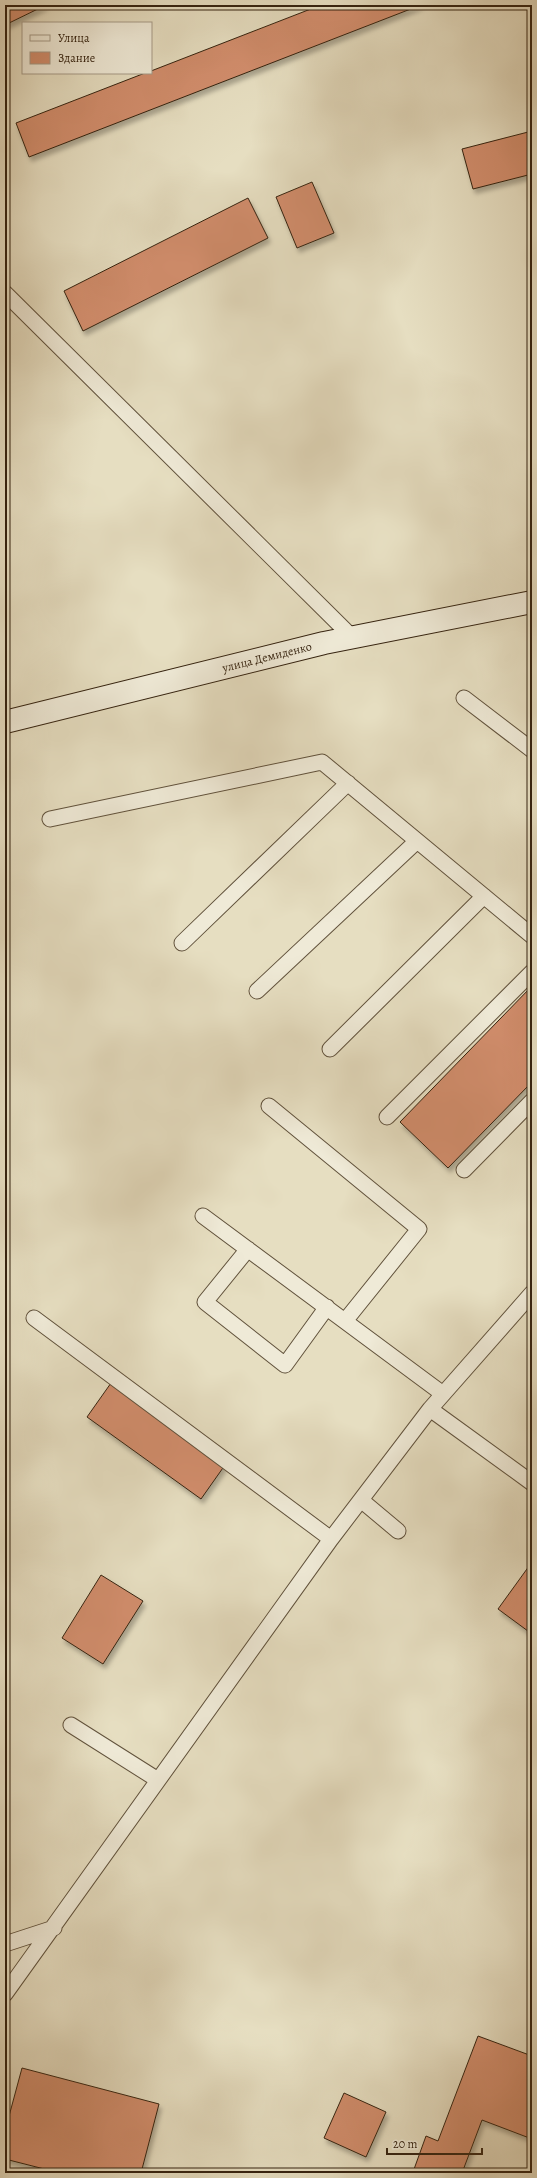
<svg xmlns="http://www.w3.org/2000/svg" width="537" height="2178" viewBox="0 0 537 2178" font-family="Alegreya,serif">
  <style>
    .building { fill: #d18d6c; stroke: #352310; filter: url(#shadow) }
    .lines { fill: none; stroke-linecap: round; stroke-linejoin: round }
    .lane-casing { stroke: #61523c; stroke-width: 17 }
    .secondary-casing { stroke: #352310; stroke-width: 24 }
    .lane { stroke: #efead7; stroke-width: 15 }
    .secondary { stroke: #efead7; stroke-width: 22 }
    .labels { text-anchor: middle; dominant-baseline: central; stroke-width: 4; stroke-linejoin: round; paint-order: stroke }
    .street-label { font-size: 12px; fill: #352310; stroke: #efead7 }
  </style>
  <defs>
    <filter id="shadow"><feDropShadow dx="2.5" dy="4.5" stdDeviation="2" flood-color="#0004"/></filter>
  </defs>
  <rect width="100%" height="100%" fill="#e6dec1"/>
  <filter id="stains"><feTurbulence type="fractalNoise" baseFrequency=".005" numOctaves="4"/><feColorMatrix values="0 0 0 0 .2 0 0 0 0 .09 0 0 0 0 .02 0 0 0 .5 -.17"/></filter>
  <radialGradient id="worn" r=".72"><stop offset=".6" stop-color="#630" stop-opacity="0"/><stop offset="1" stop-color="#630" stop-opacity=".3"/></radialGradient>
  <path class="building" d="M 5,5 L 46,5 L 5,25 Z
    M 321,5 L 421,5 L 29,157 L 16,123 L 145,73 L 151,73 L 151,71 Z
    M 532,131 L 532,174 L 473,189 L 462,149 Z
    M 312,182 L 334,233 L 297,248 L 276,197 Z
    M 248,198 L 268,238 L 83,331 L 64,291 Z
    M 532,986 L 532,1082 L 448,1168 L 400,1122 Z
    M 111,1383 L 225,1465 L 201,1499 L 87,1417 Z
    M 532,1562 L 532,1634 L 498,1609 Z
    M 101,1575 L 143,1601 L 103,1664 L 62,1638 Z
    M 478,2036 L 532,2056 L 532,2139 L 482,2120 L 462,2173 L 413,2172 L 426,2136 L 438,2141 Z
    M 22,2068 L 159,2104 L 141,2173 L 60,2173 L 5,2159 L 5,2131 Z
    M 344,2093 L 386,2112 L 366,2157 L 324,2138 Z"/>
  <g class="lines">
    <defs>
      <path id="lane" d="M 5,293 L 353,638
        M 464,698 L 532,750
        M 50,819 L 322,762 L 532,936
        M 182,943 L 348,783
        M 257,991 L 417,841
        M 330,1049 L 484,896
        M 269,1106 L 419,1229 L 345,1321
        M 387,1117 L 532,972
        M 464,1170 L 532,1101
        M 203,1216 L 443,1394
        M 248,1249 L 205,1302 L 285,1365 L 327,1307
        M 532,1293 L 430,1409 L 532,1483
        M 34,1318 L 331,1539
        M 361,1500 L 398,1531
        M 71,1725 L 158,1780
        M 5,1944 L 54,1928
        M 5,1994 L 331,1539 L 430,1409"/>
      <path id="secondary" d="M 5,722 L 324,643 L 532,602"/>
    </defs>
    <use href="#lane" class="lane-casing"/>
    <use href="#secondary" class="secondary-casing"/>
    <use href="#lane" class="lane"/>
    <use href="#secondary" class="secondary"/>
  </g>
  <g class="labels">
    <g class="street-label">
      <text transform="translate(267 657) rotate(-14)">улица Демиденко</text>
    </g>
  </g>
  <rect width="537" height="2178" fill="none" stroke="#e6dec1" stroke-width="20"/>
  <rect x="6" y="6" width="525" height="2166" fill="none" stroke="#352310" stroke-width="2"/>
  <rect x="10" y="10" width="517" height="2158" fill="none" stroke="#352310"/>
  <rect x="22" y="22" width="130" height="52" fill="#efead7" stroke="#a59a87"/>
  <rect x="30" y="35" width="20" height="6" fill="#efead7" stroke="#a59a87"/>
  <text x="58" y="42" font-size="12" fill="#352310">Улица</text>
  <rect x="30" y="52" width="20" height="12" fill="#d18d6c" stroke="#a59a87"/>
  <text x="58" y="62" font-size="12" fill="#352310">Здание</text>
  <path d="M387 2148v6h95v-6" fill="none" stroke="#352310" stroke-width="2"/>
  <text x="393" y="2148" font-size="12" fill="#352310" stroke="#efead7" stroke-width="3" paint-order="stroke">20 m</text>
  <rect width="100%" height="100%" filter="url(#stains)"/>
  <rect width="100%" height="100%" fill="url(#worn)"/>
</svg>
